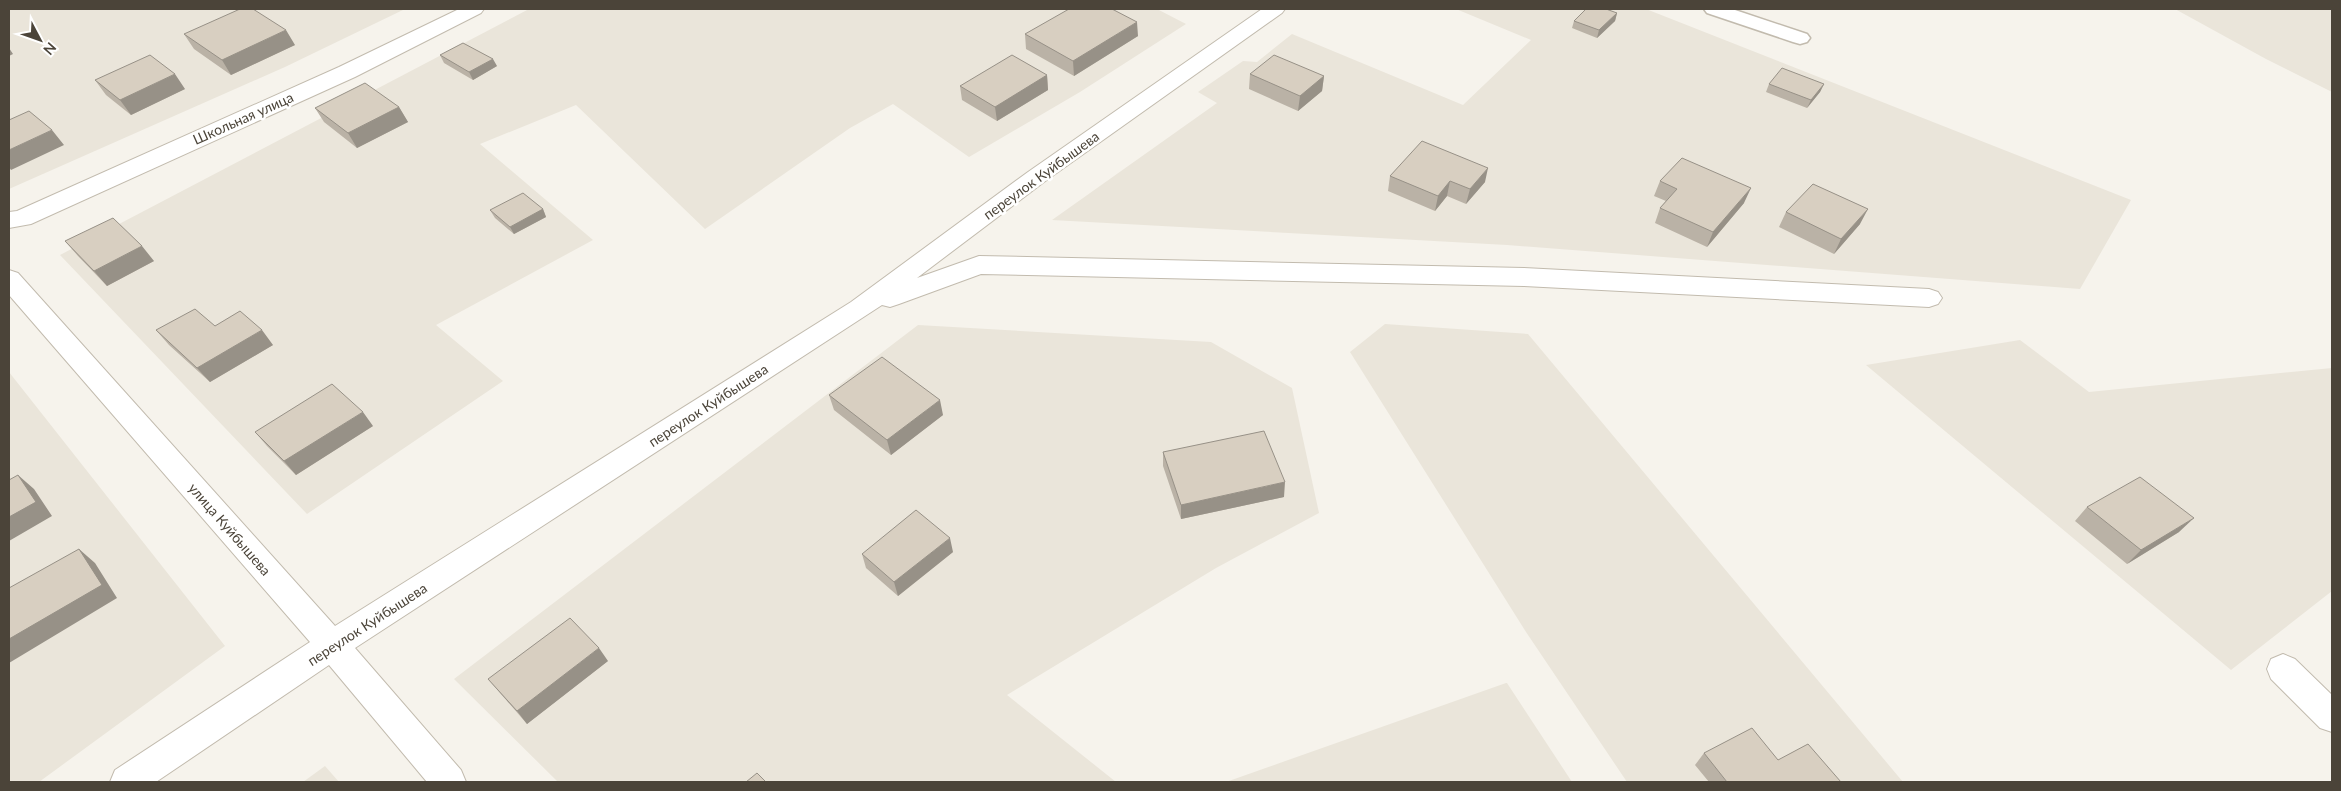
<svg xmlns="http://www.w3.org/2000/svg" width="2341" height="791" viewBox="0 0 2341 791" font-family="Lato,sans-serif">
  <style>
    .residential { fill: #eae5da }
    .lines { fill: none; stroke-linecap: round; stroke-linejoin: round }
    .lane-casing { stroke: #c2bbae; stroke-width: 3 }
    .street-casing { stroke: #c2bbae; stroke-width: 2 }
    .lane { fill: #fff; fill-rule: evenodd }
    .street { fill: #fff; fill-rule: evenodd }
    .wall { fill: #bab2a6 }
    .shaded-wall { fill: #979187 }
    .building { fill: #d8cfc1; stroke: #979187 }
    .labels { text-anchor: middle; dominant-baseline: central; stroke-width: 5; stroke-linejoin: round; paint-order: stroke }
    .street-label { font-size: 14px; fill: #4b4439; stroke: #fff }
  </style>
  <rect width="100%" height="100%" fill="#f6f3ec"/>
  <path class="residential" d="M 9,9 L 405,9 L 285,67 L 9,189 Z
    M 529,9 L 1157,9 L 1186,24 L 1080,92 L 969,157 L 893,104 L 850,128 L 705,229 L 576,105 L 480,144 L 593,240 L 436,325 L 503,381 L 307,514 L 60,255 Z
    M 1456,9 L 1646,9 L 2131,200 L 2080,289 L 1507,245 L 1052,220 L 1217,103 L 1198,92 L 1243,61 L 1257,62 L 1292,34 L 1463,105 L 1531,40 Z
    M 2175,9 L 2332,9 L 2332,92 L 2266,59 Z
    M 1385,324 L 1528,334 L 1903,782 L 1627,782 L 1526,632 L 1350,352 Z
    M 918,325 L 1211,342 L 1292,388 L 1319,513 L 1216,568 L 1007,695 L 1116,782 L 558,782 L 454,679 Z
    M 2020,340 L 2089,392 L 2332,368 L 2332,591 L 2231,670 L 1866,365 Z
    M 9,372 L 225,646 L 39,782 L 9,782 Z
    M 1507,683 L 1572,782 L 1226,782 L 1506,683 Z
    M 325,766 L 339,782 L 303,782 Z"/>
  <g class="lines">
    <defs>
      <path id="lane" d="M 1704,9 L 1732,9 L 1807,34 L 1810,38 L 1807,42 L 1800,44 L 1793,42 L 1707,13 Z"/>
      <path id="street" d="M 459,9 L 484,9 L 481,13 L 355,77 L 31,224 L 9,228 L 9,212 L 17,211 L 339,67 Z
        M 1262,9 L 1285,9 L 1282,13 L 1044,182 L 917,278 L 979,256 L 1524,268 L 1929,289 L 1938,292 L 1942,298 L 1938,304 L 1929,307 L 1524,286 L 981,274 L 899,304 L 890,307 L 882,305 L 355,648 L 461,770 L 466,782 L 427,782 L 329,665 L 156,782 L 110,782 L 115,770 L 310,642 L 9,295 L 9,270 L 18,273 L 335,626 L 851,302 L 1028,172 Z
        M 2283,654 L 2295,659 L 2332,695 L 2332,732 L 2320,728 L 2271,679 L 2267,669 L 2271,659 Z"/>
    </defs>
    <use href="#lane" class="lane-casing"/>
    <use href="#street" class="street-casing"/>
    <use href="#lane" class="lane"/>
    <use href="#street" class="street"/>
  </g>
  <path class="wall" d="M 1617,13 L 1615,21 L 1597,38 L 1572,28 L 1574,21 Z
    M 184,34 L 295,45 L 231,75 L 194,49 Z
    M 1025,34 L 1138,36 L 1074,76 L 1026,49 Z
    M 440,55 L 497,66 L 473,80 L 444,63 Z
    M 1250,74 L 1324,76 L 1322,91 L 1298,111 L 1249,89 Z
    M 1047,75 L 1048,90 L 997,121 L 962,100 L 960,86 Z
    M 95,80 L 185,89 L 131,115 L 106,95 Z
    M 1769,84 L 1824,84 L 1820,92 L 1807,108 L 1766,92 Z
    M 399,107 L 408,122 L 357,148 L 324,122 L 315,108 Z
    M 1390,176 L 1485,182 L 1466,204 L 1447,196 L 1435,211 L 1388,191 Z
    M 1660,181 L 1744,203 L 1707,247 L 1655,223 L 1660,208 L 1666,201 L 1654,196 Z
    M 543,209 L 546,217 L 514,234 L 495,218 L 490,210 Z
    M 1786,212 L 1860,224 L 1834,254 L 1779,227 Z
    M 65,241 L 154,261 L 107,286 L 78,256 Z
    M 215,326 L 273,345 L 210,382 L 169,345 L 156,330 Z
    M 829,395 L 943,415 L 891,455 L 834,410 Z
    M 373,426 L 296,475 L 267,446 L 255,432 Z
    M 1163,452 L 1284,497 L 1181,519 L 1163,466 Z
    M 2087,507 L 2179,532 L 2127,564 L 2075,521 Z
    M 953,552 L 898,596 L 866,568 L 862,554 Z
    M 608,661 L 527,724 L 488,679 Z
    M 1704,753 L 1778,760 L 1841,782 L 1709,782 L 1695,765 Z"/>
  <path class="shaded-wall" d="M 1617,13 L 1615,21 L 1597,38 L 1599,30 Z
    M 1137,22 L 1138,36 L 1074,76 L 1073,61 Z
    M 286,30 L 295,45 L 231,75 L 222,60 Z
    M 9,48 L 13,54 L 9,56 Z
    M 493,59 L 497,66 L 473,80 L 469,72 Z
    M 175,74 L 185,89 L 131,115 L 120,100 Z
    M 1047,75 L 1048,90 L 997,121 L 995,107 Z
    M 1324,76 L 1322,91 L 1298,111 L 1300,96 Z
    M 1824,84 L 1820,92 L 1807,108 L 1811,100 Z
    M 399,107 L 408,122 L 357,148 L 348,133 Z
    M 52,130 L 64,145 L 11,170 L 9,167 L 9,150 Z
    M 1488,168 L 1485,182 L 1466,204 L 1470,189 Z
    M 1450,181 L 1447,196 L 1435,211 L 1438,196 Z
    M 1751,188 L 1744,203 L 1707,247 L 1713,232 Z
    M 543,209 L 546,217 L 514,234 L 510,227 Z
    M 1868,209 L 1860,224 L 1834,254 L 1841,239 Z
    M 142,246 L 154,261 L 107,286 L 94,271 Z
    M 262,330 L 273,345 L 210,382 L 197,368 Z
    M 940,400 L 943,415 L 891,455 L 887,440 Z
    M 363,412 L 373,426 L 296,475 L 284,461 Z
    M 18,475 L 34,489 L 52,516 L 9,541 L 9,517 Z
    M 1285,482 L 1284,497 L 1181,519 L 1181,505 Z
    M 2194,518 L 2179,532 L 2127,564 L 2141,550 Z
    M 950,538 L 953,552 L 898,596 L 894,582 Z
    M 79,549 L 95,563 L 117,598 L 9,663 L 9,639 Z
    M 599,648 L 608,661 L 527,724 L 517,711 Z"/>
  <path class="building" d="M 240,9 L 253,9 L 286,30 L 222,60 L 184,34 Z
    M 1069,9 L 1112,9 L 1137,22 L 1073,61 L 1025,34 Z
    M 1586,9 L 1606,9 L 1617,13 L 1599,30 L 1574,21 Z
    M 463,43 L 493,59 L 469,72 L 440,55 Z
    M 150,55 L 175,74 L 120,100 L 95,80 Z
    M 1012,55 L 1047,75 L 995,107 L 960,86 Z
    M 1274,55 L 1324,76 L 1300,96 L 1250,74 Z
    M 1782,68 L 1824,84 L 1811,100 L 1769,84 Z
    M 365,83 L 399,107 L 348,133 L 315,108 Z
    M 29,111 L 52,130 L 9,150 L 9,120 Z
    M 1422,141 L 1488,168 L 1470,189 L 1450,181 L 1438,196 L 1390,176 Z
    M 1682,158 L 1751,188 L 1713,232 L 1660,208 L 1677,189 L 1660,181 Z
    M 1813,184 L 1868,209 L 1841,239 L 1786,212 Z
    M 523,193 L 543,209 L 510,227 L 490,210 Z
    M 113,218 L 142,246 L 94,271 L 65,241 Z
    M 195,309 L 215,326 L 240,311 L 262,330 L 197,368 L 156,330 Z
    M 882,357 L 940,400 L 887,440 L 829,395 Z
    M 332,384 L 363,412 L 284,461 L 255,432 Z
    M 1264,431 L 1285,482 L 1181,505 L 1163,452 Z
    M 18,475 L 36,502 L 9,517 L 9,480 Z
    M 2140,477 L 2194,518 L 2141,550 L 2087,507 Z
    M 916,510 L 950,538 L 894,582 L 862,554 Z
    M 79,549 L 102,585 L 9,639 L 9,588 Z
    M 570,618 L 599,648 L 517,711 L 488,679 Z
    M 1752,728 L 1778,760 L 1808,744 L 1841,782 L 1727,782 L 1704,753 Z
    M 757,773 L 766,782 L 746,782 Z"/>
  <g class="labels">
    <g class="street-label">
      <text transform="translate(243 118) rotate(-24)">Школьная улица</text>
      <text transform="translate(1041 175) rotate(-36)">переулок Куйбышева</text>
      <text transform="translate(708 405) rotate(-33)">переулок Куйбышева</text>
      <text transform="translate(230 529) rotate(49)">улица Куйбышева</text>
      <text transform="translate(367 624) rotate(-33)">переулок Куйбышева</text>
    </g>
  </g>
  <rect width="2341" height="791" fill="none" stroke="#4b4439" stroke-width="20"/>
  <g transform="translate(40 40) rotate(131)" stroke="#ffffff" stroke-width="4" paint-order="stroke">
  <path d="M0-4L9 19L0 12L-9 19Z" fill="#4b4439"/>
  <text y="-8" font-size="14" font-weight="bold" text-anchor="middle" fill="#4b4439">N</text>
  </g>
</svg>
